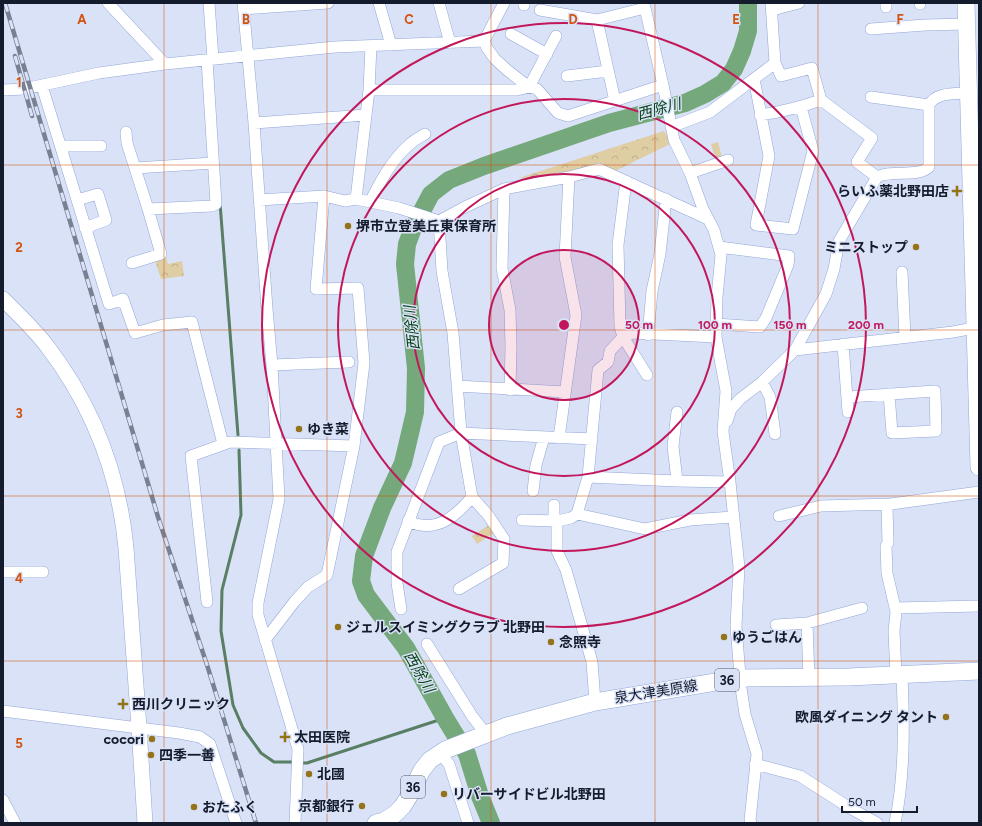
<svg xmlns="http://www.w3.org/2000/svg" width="982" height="826" viewBox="0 0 982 826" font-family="Figtree,'Noto Sans JP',sans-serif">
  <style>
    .park { fill: url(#park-crowns) }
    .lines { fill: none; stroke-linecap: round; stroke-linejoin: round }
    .stream { stroke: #587e63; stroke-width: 3 }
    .river { stroke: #75a87a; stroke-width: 18 }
    .street-casing { stroke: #92a7d8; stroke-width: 12 }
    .secondary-casing { stroke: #92a7d8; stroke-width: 16 }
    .primary-casing { stroke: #92a7d8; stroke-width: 18 }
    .street { stroke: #fff; stroke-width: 11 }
    .secondary { stroke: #fff; stroke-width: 15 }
    .primary { stroke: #fff; stroke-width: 17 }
    .rail-casing { stroke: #788194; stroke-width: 4.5 }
    .rail { stroke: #d9e2f7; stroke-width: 3; stroke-dasharray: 9; stroke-linecap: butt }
    .grid { fill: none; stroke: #d3530f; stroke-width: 1; stroke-opacity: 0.55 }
    .ring { fill: none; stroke: #c2185b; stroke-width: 2 }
    .poi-dot { fill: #94731b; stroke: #d9e2f7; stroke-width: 1.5 }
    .labels { text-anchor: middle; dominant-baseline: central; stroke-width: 3; stroke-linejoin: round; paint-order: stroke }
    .shield { fill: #d9e2f7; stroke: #4f576a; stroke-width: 1 }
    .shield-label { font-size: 13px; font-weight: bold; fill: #141b2d }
    .poi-label { font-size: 14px; font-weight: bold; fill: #141b2d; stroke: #d9e2f7; text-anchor: start }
    .street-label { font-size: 14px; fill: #141b2d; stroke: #d9e2f7 }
    .water-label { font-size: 15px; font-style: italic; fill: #074216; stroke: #d9e2f7 }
    .grid-label { font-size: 13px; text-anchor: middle; font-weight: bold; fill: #d3530f; stroke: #d9e2f7; stroke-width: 3; stroke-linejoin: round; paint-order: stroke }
    .centre { fill: #c2185b; stroke: #d9e2f7; stroke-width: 2 }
    .ring-label { font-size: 12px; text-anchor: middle; font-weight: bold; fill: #c2185b; stroke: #d9e2f7; stroke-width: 3; stroke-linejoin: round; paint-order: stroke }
  </style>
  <defs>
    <pattern id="park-crowns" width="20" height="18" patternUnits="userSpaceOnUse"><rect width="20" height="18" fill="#dfcda4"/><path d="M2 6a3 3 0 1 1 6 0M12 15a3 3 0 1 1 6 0" fill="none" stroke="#beaf8e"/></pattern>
  </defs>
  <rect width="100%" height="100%" fill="#d9e2f7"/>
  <path class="park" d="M 664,131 L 672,143 L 615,171 L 535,178 L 519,178 Z
    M 718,142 L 722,158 L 716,160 L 711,144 Z
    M 166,257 L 168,264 L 182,261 L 184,276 L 161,279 L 155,260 Z
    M 489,525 L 494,533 L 477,544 L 472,536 Z"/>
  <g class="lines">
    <path class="stream" d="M 220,203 L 238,435
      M 239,450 L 241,515 L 222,590 L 221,631 L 233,705 L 243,728 L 261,753 L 274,762 L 294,762
      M 300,763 L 307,763 L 445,718"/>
    <path class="river" d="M 491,823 L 480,796 L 467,754 L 445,718 L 406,648 L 366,595 L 361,581 L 364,556 L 382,508 L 403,463 L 415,412 L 416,368 L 405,264 L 407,244 L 413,228 L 431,194 L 449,180 L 484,166 L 609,123 L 685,103 L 705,94 L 723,83 L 734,69 L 742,51 L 748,31 L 748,3"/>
    <defs>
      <path id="street" d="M 108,3 L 165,64
        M 209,3 L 213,59
        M 243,3 L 254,123 L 267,309 L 272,365 L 279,499 L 258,603 L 258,615 L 298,749 L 295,823
        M 379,3 L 391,45
        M 439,3 L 450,43
        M 643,3 L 645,8 L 663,85 L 674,140 L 690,173 L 703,209 L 714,230 L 721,255 L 717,297 L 716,337 L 726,391 L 723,432 L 730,482 L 739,567 L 736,626 L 741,688 L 745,714 L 757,754 L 750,820 L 751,823
        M 771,3 L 775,63 L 781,76 L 812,68 L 821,100 L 872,138 L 857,162 L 877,177 L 839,241 L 834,269 L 826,294 L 795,350
        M 886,3 L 886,7
        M 920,3 L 920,4
        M 524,5 L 524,3
        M 243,9 L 328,3
        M 540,10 L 597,20 L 645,8
        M 772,10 L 799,3
        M 597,20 L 615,101
        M 871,29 L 925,25 L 967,24
        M 511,34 L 547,54
        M 484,41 L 504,3
        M 567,76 L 608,71
        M 754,79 L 769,156 L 756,225 L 793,229 L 813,151 L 801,107
        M 42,86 L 109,304 L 123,299 L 135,333 L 163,325 L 192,322 L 223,444
        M 3,90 L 24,89 L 99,73 L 165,64 L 335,47 L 484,41 L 487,48 L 495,59 L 507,70 L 529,87 L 537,89 L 558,113 L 568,116 L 663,85
        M 369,90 L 371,46
        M 871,97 L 929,105 C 936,92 955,94 968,93
        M 760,115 C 781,112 801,107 821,100
        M 254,123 L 366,115
        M 671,127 L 710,112 L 775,63
        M 126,132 L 127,143 L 148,209 L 161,254 L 132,263
        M 61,146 L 101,146
        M 135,168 L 213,163
        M 690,173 L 728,160
        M 877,177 C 892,169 917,178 929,167 L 929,105
        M 626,181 L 618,245 L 620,326 L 623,337 L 647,375
        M 504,189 L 502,268 L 510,310 L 511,346 L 510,390
        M 324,196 L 345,201 L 356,199
        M 77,200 L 98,194 L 106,220 L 85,228
        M 259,200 L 324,196 L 316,289 L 358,288 L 364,363 L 354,446 L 327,575 L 308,587 L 295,601 L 265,640
        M 370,202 C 380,182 392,159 410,144 C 414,140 420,137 425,134
        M 148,209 L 212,206 L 216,204 L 207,60
        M 439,221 L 399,208 L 356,199 L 369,90 L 517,90 L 529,87 L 556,36
        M 902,272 L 905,337
        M 716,324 L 760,327 L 766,318 L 788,265 L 789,256 L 719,247
        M 648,335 L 652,291 L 660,254 L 666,199
        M 843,344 L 848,412
        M 272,365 L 349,362
        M 762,382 L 770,397 L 775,434
        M 457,386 L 565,392
        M 848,397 L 935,391 L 936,431 L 892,433 L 889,394
        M 677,412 L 673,446 L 677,481 L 730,482
        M 727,421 L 731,409 L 740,399 L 762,382 L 795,350 L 953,332 L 979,327
        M 559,438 L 576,315 L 565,257 L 569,177
        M 588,477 L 677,481
        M 533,491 L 536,465 L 544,437
        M 554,505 L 554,521
        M 887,505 L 888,543 L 886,546 L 887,573 L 896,612 L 894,631 L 896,675
        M 577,514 L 645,529 L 690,520 L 733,517
        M 779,516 L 821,506 L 891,504 L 979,492
        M 522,520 L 557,521
        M 408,521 C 436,534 455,517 472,497
        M 3,572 L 43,572
        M 459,589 L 503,563 L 504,539 L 488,515 L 472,497 L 461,433 L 592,439
        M 207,602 L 191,456 L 230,442 L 354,446
        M 895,608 L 979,606
        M 401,609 L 397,583 L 397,552 L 439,442 L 461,433 L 453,333 L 442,271 L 439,221 L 465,207 L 504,189 L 569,177 L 599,169 L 708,219
        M 807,623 L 809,678
        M 776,625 L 807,623 L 862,608
        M 427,644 L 472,716 L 486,734
        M 595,702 L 592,662 L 566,570 L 557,551 L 557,521 L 571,518 L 577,514 L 588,477 L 598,370 L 608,362 L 610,351 L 623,337 L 633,333 L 716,337
        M 3,711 L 179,733 L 200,737 L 210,744 L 236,823
        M 440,753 L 449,764 L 468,823
        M 755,764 L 800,776 L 850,808 L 877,823
        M 3,800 L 15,823
        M 895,823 C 905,776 904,722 902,675"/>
      <path id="secondary" d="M 3,299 C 18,314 34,329 47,346 C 92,405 119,474 126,548 L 139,727 L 145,823"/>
      <path id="primary" d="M 966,3 L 979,467
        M 376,823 L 384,821 L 395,814 L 403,806 L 409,796 L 422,770 L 430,760 L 445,750 L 507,726 L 595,702 L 740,678 L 849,677 L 979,671"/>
    </defs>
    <use href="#street" class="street-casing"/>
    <use href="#secondary" class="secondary-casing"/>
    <use href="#primary" class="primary-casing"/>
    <use href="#street" class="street"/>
    <use href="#secondary" class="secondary"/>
    <use href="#primary" class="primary"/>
    <defs>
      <path id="rail" d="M 5,3 L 158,517 L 208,668 L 256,823
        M 15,56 L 32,116"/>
    </defs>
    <use href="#rail" class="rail-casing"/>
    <use href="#rail" class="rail"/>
  </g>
  <path class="grid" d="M 164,3 L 164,823M 327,3 L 327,823M 491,3 L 491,823M 655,3 L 655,823M 818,3 L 818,823M 3,165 L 979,165M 3,330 L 979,330M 3,496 L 979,496M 3,661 L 979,661"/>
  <circle cx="564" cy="325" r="75" fill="#c2185b" fill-opacity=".12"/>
  <g class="ring">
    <circle cx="564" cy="325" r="75"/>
    <circle cx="564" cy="325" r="151"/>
    <circle cx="564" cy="325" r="226"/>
    <circle cx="564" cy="325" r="302"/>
  </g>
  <g class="poi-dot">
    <path d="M955 185h4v4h4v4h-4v4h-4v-4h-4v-4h4z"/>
    <circle cx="348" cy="226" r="4"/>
    <circle cx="916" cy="247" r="4"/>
    <circle cx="299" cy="429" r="4"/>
    <circle cx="338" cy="627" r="4"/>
    <circle cx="724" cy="637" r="4"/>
    <circle cx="551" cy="642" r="4"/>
    <path d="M121 698h4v4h4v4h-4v4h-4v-4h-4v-4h4z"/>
    <circle cx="946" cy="717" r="4"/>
    <path d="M283 731h4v4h4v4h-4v4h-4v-4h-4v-4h4z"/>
    <circle cx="152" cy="739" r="4"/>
    <circle cx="151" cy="755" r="4"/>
    <circle cx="309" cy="774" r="4"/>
    <circle cx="444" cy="794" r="4"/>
    <circle cx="362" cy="806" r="4"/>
    <circle cx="194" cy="807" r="4"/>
  </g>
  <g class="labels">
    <g class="shield">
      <rect x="715" y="669" width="24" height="22" rx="3"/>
      <rect x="401" y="776" width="24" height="22" rx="3"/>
    </g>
    <g class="shield-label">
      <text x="727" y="680">36</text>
      <text x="413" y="787">36</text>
    </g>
    <g class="poi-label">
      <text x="949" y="191" text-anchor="end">らいふ薬北野田店</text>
      <text x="356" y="226">堺市立登美丘東保育所</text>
      <text x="908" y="247" text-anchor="end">ミニストップ</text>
      <text x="307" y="429">ゆき菜</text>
      <text x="346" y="627">ジェルスイミングクラブ 北野田</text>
      <text x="732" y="637">ゆうごはん</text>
      <text x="559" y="642">念照寺</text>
      <text x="132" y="704">西川クリニック</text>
      <text x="938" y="717" text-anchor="end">欧風ダイニング タント</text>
      <text x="294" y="737">太田医院</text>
      <text x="144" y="739" text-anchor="end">cocori</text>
      <text x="159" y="755">四季一善</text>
      <text x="317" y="774">北國</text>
      <text x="452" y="794">リバーサイドビル北野田</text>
      <text x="354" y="806" text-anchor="end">京都銀行</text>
      <text x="202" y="807">おたふく</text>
    </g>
    <g class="street-label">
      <text transform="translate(656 692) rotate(-9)">泉大津美原線</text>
    </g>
    <g class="water-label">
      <text transform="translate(659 109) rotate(-15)">西除川</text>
      <text transform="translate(412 328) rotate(-96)">西除川</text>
      <text transform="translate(419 672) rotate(60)">西除川</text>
    </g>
  </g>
  <g class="grid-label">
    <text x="82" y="24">A</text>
    <text x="246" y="24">B</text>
    <text x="409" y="24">C</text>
    <text x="573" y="24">D</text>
    <text x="736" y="24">E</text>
    <text x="900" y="24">F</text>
    <text x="19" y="87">1</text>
    <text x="19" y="252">2</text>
    <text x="19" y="418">3</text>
    <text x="19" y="583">4</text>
    <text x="19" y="748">5</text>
  </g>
  <circle cx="564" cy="325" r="6" class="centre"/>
  <g class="ring-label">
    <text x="639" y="329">50 m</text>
    <text x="715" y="329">100 m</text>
    <text x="790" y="329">150 m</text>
    <text x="866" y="329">200 m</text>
  </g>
  <rect width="982" height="826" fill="none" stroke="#141b2d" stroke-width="8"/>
  <path d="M842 806v6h75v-6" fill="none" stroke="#141b2d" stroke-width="2"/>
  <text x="848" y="806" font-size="12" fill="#141b2d" stroke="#d9e2f7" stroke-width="3" paint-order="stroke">50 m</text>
</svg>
